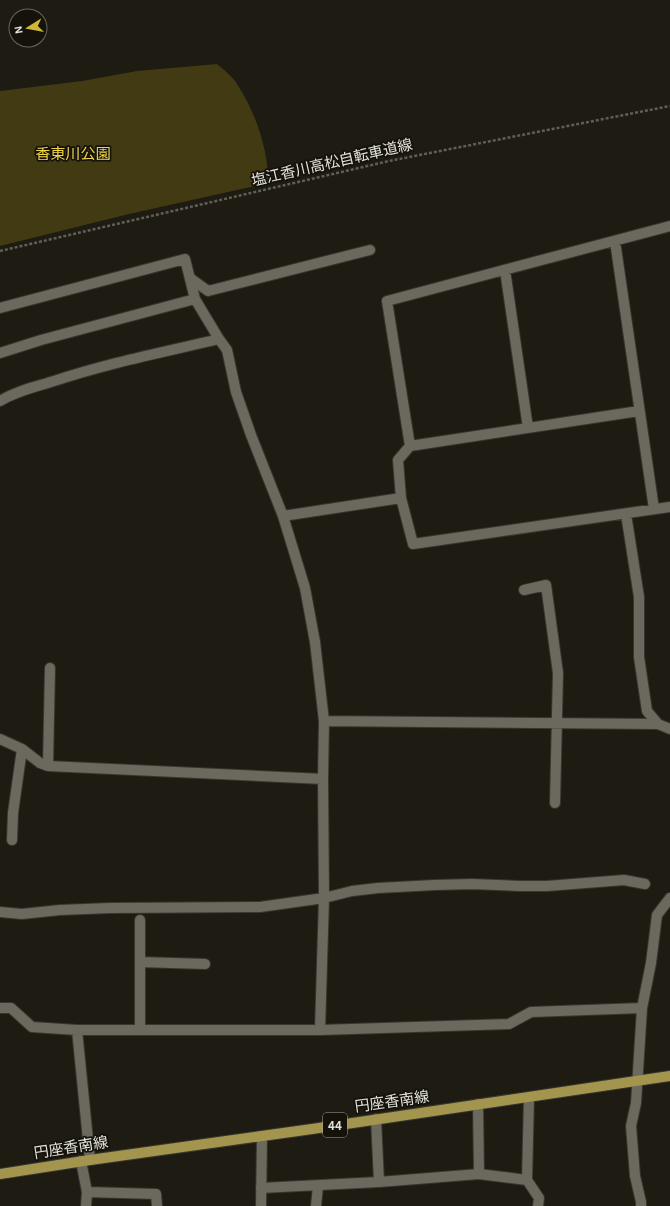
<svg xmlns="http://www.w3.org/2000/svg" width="670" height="1206" viewBox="0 0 670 1206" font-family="'Alegreya Sans','Noto Sans JP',sans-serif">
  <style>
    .green { fill: #413a13 }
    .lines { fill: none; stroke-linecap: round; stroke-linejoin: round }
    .service-casing { stroke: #383631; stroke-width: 12 }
    .minor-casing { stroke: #383631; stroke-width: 12 }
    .primary-casing { stroke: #383631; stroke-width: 12 }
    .path { stroke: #605f57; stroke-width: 2.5; stroke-dasharray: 3 2; stroke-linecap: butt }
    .service { stroke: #6b695d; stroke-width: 10 }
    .minor { stroke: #6b695d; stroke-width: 10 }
    .primary { stroke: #a3954e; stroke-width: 10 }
    .labels { text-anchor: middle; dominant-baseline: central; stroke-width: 3.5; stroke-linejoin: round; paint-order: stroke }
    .shield { fill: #141209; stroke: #a4a39c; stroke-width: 1 }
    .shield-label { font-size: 14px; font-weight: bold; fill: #e2e1db }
    .park-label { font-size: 15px; fill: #f1d64a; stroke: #141209 }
    .street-label { font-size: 15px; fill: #e2e1db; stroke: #141209 }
  </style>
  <rect width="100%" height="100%" fill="#1d1b12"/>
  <path class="green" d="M 217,64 C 224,70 232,76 237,84 C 255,111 269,151 268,183 L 129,214 L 0,246 L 0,91 L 82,81 L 137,71 Z"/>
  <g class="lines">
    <defs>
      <path id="service" d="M 261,1188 L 379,1182 L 479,1174 L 527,1180
        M 316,1206 L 318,1186"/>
      <path id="minor" d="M 615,241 L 654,509
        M 505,270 L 528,428
        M 190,278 L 208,291 L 370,250
        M 0,308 L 185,259 L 195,299 L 219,339 L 227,350 L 236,392 L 251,435 L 283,516 L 305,588 L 315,642 L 324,721 L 323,779 L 324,898 L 320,1030
        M 0,353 L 41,340 L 195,299
        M 0,401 C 16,391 35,387 54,381 C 108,363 164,352 219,339
        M 639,411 L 410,446 L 398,460 L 401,498 L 413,544 L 670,507
        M 410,446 L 387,301 L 670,226
        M 626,514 L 639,597 L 639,657 L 647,711 L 658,724 L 670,729
        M 283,516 L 401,498
        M 524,590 L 546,585 L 558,673 L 555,803
        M 324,721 L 658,724
        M 0,739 L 22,749 L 40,763 L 48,766 L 323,779
        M 48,766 L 50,668
        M 12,840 L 13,813 L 22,749
        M 0,912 L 22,914 L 60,910 L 110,908 L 260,907 L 324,898 L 352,891 L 378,888 L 435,885 L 472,884 L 519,886 L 547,886 L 624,880 L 645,884
        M 140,962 L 205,964
        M 0,1008 L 11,1008 L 32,1027 L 77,1030 L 320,1030 L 509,1024 L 531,1012 L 642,1008
        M 140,1029 L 140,920
        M 77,1030 L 90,1160
        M 529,1097 L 527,1180 L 539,1198 L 538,1206
        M 478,1104 L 479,1174
        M 376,1119 L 379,1182
        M 81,1161 L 87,1192 L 86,1206
        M 87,1192 L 156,1194 L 157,1206
        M 261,1206 L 262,1136
        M 641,1206 L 641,1202 L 635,1176 L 631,1126 L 636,1103 L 642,1008 L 651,963 L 657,915 L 670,898"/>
      <path id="primary" d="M 0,1174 L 90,1160 L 312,1129 L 670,1076"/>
    </defs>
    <use href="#service" class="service-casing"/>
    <use href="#minor" class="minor-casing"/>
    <use href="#primary" class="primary-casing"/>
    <path class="path" d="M 0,251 L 389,161 L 670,106"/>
    <use href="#service" class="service"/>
    <use href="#minor" class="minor"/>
    <use href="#primary" class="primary"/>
  </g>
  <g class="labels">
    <rect class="shield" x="323" y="1113" width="24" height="24" rx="3"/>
    <g class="shield-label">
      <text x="335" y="1125">44</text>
    </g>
    <g class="park-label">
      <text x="73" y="154">香東川公園</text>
    </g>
    <g class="street-label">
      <text transform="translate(332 163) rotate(-13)">塩江香川高松自転車道線</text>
      <text transform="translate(392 1102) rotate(-8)">円座香南線</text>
      <text transform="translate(71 1148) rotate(-9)">円座香南線</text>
    </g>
  </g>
  <g transform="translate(28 28) rotate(259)"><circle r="19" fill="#141209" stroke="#66655d"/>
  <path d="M0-3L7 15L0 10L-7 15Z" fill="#d0b837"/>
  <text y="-6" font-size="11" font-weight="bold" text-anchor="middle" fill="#e2e1db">N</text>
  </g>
</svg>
